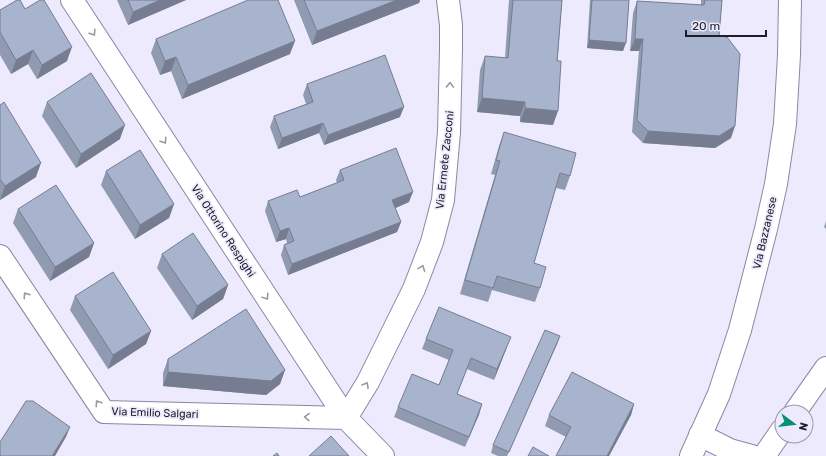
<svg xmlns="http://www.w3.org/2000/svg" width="826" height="456" viewBox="0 0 826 456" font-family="Rubik,sans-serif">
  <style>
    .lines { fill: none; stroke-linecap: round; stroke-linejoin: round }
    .street-casing { stroke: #8b87a3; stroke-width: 24 }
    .secondary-casing { stroke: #8b87a3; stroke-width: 24 }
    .street { stroke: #fff; stroke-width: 22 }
    .secondary { stroke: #fff; stroke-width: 22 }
    .wall { fill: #909ab1 }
    .shaded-wall { fill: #767d90 }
    .building { fill: #a8b3ce; stroke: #767d90 }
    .oneway { stroke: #9a999e }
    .labels { text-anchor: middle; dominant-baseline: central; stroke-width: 3.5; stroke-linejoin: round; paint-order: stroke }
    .street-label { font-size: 11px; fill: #1e1d28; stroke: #eceafc }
  </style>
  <rect width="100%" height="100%" fill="#eceafc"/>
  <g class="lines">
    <defs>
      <path id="street" d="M 72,0 L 346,418 L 383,456
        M 0,256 L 104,412 L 346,418
        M 795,412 L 826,368
        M 346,418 L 368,382 L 414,289 L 432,242 L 443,200 L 449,132 L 451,49 L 451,25 L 448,0
        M 700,435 L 730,450 L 752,456
        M 764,456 L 782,430"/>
      <path id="secondary" d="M 691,456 L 719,394 L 740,330 L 766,229 L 776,184 L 785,124 L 789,55 L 790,0"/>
    </defs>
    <use href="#street" class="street-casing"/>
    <use href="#secondary" class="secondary-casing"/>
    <use href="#street" class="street"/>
    <use href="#secondary" class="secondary"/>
  </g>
  <path class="wall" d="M 117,0 L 186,0 L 128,25 Z
    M 294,0 L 420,0 L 419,3 L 312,45 Z
    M 509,0 L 562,0 L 553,125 L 520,122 L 520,116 L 477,112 L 480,70 L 485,56 L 505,58 Z
    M 590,0 L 629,0 L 623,51 L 587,48 Z
    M 701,0 L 722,0 L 719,36 L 731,138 L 715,148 L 643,143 L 632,132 L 639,51 L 630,51 L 633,13 L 637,1 L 701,5 Z
    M 25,9 L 67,61 L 37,79 L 28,64 L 11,74 L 0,55 L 0,10 Z
    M 156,39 L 290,54 L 182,99 L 171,71 L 160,75 L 151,53 Z
    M 307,84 L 400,117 L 324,145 L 319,133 L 278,149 L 270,127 L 274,116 L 306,104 L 303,95 Z
    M 47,102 L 120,139 L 76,168 L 42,116 Z
    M 0,105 L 36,177 L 0,200 Z
    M 504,132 L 570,176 L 565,190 L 556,188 L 534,263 L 540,288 L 535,302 L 492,290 L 488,302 L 460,294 L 495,175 L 491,174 L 499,146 Z
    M 340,170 L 409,202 L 395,208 L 401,222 L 397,232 L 288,275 L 281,255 L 284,245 L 287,243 L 286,239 L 276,242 L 265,211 L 268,201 L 300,197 L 337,183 L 336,180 Z
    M 106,171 L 174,204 L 169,218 L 135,239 L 101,185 Z
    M 18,209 L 94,243 L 89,257 L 50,281 L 13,223 Z
    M 826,221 L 826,229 L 824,227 Z
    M 162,254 L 228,285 L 223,299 L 192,320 L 157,268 Z
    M 75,296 L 151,331 L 146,344 L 108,369 L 70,310 Z
    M 560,336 L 557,344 L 507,456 L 498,456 L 491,453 L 493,445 Z
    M 426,339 L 507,347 L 494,380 L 467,369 L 457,394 L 482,404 L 465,447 L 394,417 L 398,407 L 439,385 L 449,360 L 422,349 Z
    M 168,359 L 285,370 L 280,384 L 266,395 L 163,386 L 163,373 Z
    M 634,404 L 631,415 L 609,456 L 556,456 L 566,437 L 545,426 L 549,415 Z"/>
  <path class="shaded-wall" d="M 160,0 L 186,0 L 128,25 L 133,12 Z
    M 397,0 L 420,0 L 419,3 L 312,45 L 317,31 Z
    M 635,39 L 643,39 L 639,51 L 630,51 Z
    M 589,40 L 626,43 L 623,51 L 587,48 Z
    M 295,41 L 290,54 L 182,99 L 188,85 Z
    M 72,47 L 67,61 L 37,79 L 42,65 Z
    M 33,50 L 28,64 L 11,74 L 16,60 Z
    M 176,57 L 171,71 L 160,75 L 165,61 Z
    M 482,98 L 525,102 L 520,116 L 477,112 Z
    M 404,107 L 400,117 L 324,145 L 328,135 Z
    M 525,108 L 558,111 L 553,125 L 520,122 Z
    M 323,123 L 319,133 L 278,149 L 282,138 Z
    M 125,125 L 120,139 L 76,168 L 81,154 Z
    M 735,126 L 731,138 L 715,148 L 643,143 L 648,131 Z
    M 41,163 L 36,177 L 0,200 L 5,186 Z
    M 413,192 L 409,202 L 389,211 L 392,200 Z
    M 174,204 L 169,218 L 135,239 L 140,225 Z
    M 401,222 L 397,232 L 288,275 L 292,264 Z
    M 289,228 L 286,239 L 276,242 L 280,231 Z
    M 94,243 L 89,257 L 50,281 L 55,267 Z
    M 228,285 L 223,299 L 192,320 L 197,306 Z
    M 151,331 L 146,344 L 108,369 L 113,355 Z
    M 560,336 L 557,344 L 507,456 L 509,452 Z
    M 511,337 L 507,347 L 494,380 L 497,369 Z
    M 285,370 L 280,384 L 266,395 L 163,386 L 168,372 Z
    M 482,404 L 479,415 L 465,447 L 469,437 Z
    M 634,404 L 631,415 L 609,456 L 607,456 Z
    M 70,427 L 66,437 L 55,456 L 52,456 Z"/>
  <path class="building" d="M 17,0 L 20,0 L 25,9 L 40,0 L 44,0 L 72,47 L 42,65 L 33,50 L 16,60 L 0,32 L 0,10 Z
    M 128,0 L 160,0 L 133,12 Z
    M 248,0 L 278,0 L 295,41 L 188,85 L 176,57 L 165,61 L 156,39 Z
    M 304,0 L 397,0 L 317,31 Z
    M 513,0 L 562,0 L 557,61 L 561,61 L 558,111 L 525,108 L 525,102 L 482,98 L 485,56 L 508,58 Z
    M 592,0 L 629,0 L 626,43 L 589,40 Z
    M 705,0 L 722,0 L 719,36 L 727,37 L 740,54 L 735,126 L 719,136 L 648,131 L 637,120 L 643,39 L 635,39 L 637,1 L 704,5 Z
    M 385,55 L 404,107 L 328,135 L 323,123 L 282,138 L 274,116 L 313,102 L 307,84 Z
    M 91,73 L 125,125 L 81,154 L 47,102 Z
    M 4,102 L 41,163 L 5,186 L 0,179 L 0,105 Z
    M 504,132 L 576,153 L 570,176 L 560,173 L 534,263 L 546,267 L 540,288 L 497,276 L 493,288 L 465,280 L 500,161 L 496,160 Z
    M 396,148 L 413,192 L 392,200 L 401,222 L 292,264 L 284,245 L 294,241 L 289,228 L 280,231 L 268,201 L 297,190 L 300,197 L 344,180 L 340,170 Z
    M 140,150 L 174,204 L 140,225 L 106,171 Z
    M 56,185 L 94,243 L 55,267 L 18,209 Z
    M 193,233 L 228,285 L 197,306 L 162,254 Z
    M 113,272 L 151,331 L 113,355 L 75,296 Z
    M 439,307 L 511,337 L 497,369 L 471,358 L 457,394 L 482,404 L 469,437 L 398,407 L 412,374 L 439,385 L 453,350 L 426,339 Z
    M 246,309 L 285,370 L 271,381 L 168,372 L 168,359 Z
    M 545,330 L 560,336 L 509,452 L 493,445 Z
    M 572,372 L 634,404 L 607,456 L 556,456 L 571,427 L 549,415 Z
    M 26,401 L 33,401 L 70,427 L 52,456 L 0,456 L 0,442 Z
    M 331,436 L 349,456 L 309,456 Z
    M 533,447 L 549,456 L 528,456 Z
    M 277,453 L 279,456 L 273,456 Z"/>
  <defs><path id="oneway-chevron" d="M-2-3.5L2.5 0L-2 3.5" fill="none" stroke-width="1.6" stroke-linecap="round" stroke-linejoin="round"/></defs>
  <g class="oneway">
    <use href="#oneway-chevron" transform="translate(93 33) rotate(57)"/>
    <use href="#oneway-chevron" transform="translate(450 85) rotate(-88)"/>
    <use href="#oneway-chevron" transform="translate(164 141) rotate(57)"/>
    <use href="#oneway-chevron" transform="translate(422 268) rotate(-69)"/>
    <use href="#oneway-chevron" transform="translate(26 295) rotate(-124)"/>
    <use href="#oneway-chevron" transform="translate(266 297) rotate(57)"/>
    <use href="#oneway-chevron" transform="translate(366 385) rotate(-60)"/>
    <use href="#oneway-chevron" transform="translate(98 403) rotate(-124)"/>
    <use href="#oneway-chevron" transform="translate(307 417) rotate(-178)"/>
  </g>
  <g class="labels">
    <g class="street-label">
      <text transform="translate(445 160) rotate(-84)">Via Ermete Zacconi</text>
      <text transform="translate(223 231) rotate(57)">Via Ottorino Respighi</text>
      <text transform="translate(765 233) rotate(-77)">Via Bazzanese</text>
      <text transform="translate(155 413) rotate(2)">Via Emilio Salgari</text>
    </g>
  </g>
  <g transform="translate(794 424) rotate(105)"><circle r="19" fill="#eceafc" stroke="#9a98a7"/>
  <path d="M0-3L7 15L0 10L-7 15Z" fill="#078e75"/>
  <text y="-6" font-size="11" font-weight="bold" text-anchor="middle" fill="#1e1d28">N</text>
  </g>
  <path d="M686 30v6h80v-6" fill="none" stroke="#1e1d28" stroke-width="2"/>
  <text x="692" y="30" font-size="12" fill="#1e1d28" stroke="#eceafc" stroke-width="3" paint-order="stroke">20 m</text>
</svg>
